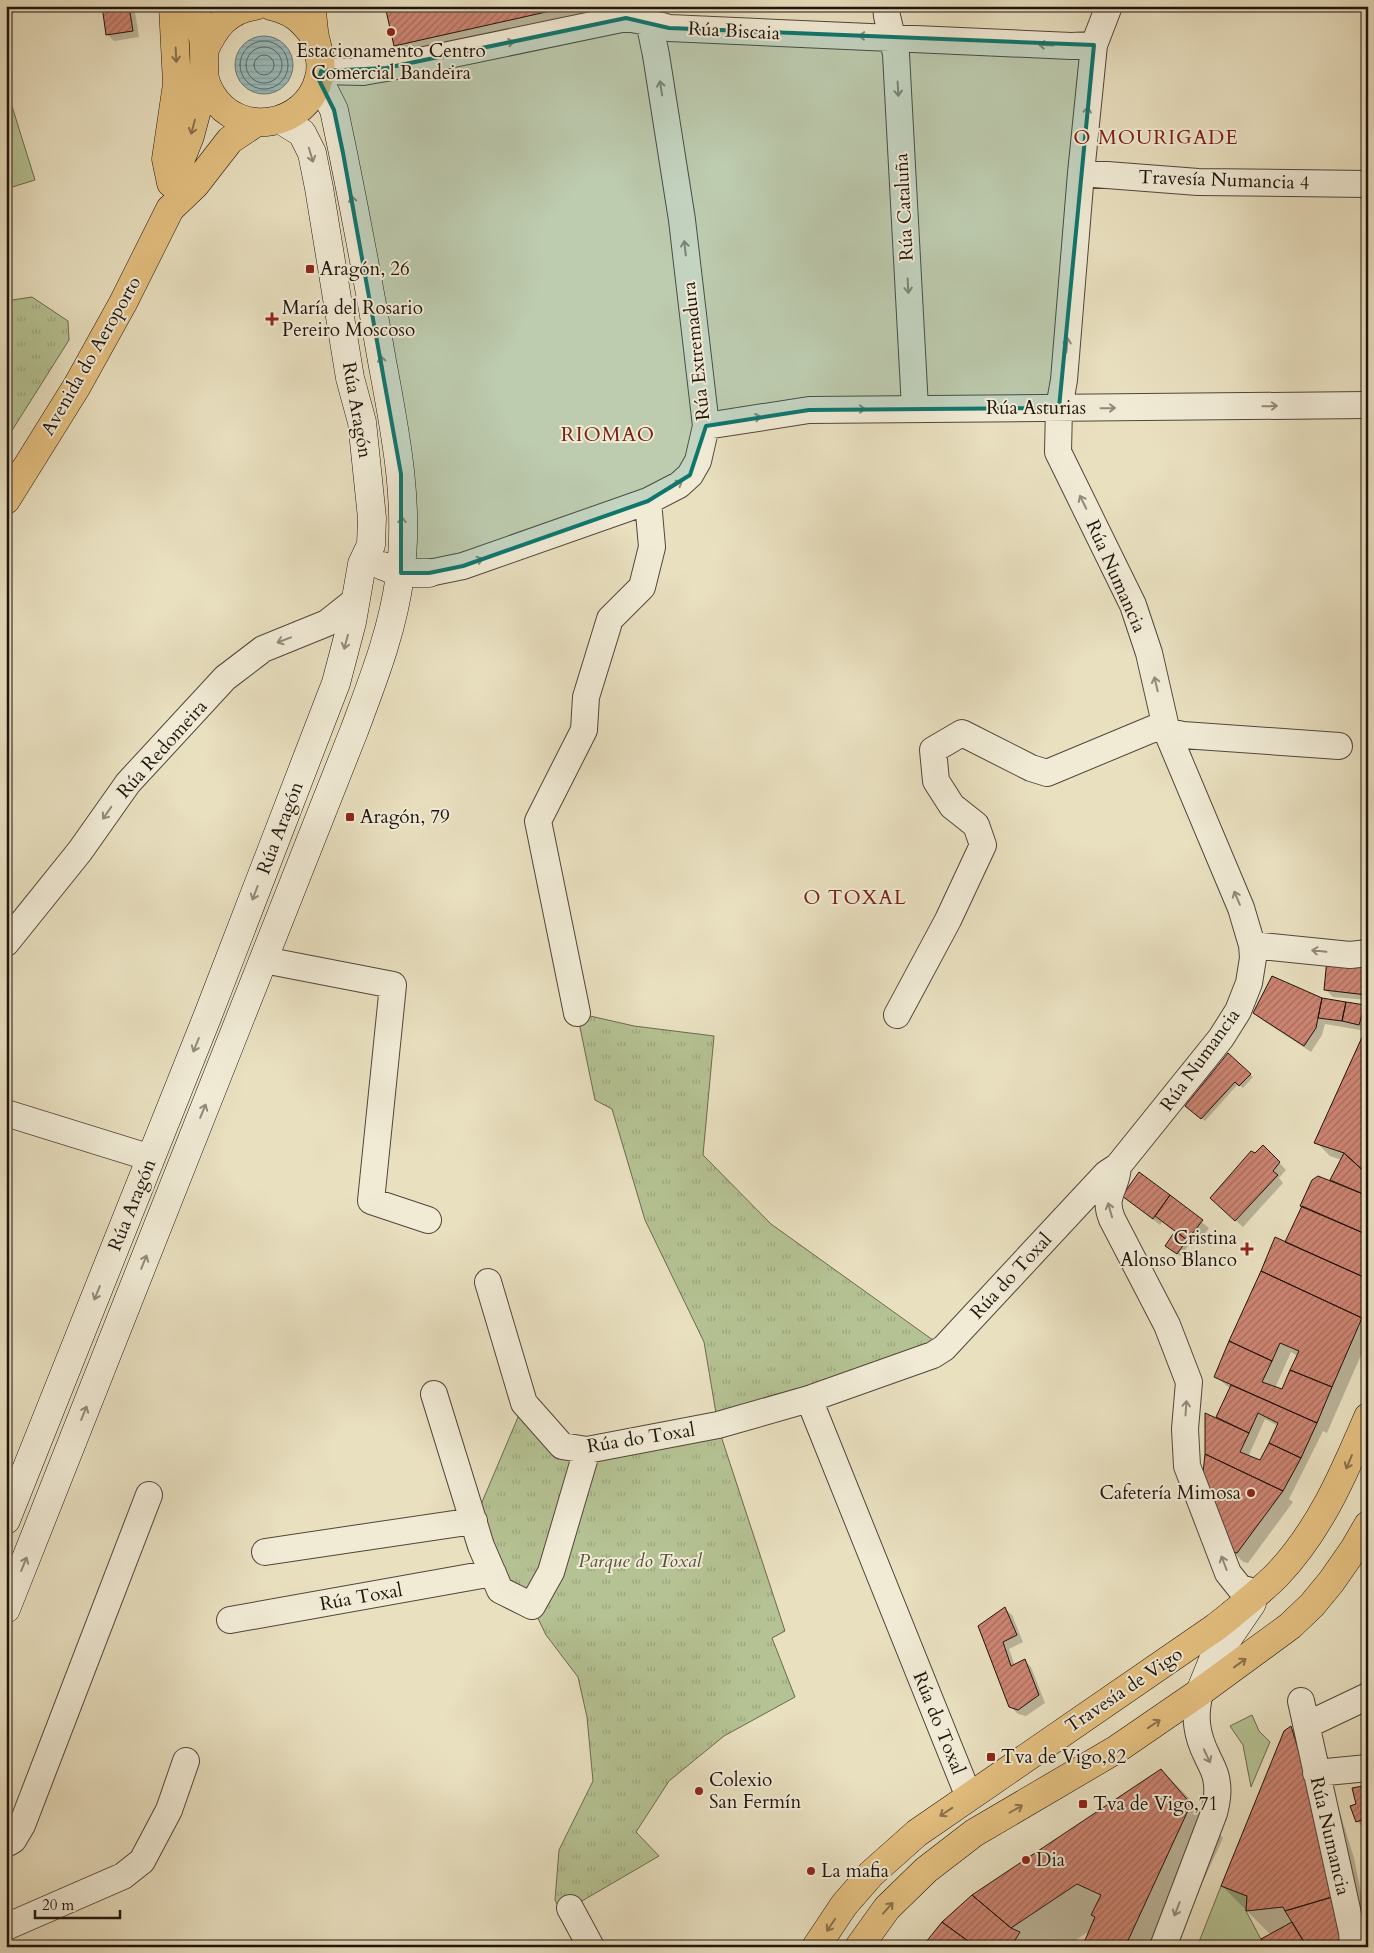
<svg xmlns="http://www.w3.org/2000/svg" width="1374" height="1953" viewBox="0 0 1374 1953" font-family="Cardo,serif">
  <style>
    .green { fill: #b5c293; stroke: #6a6a50 }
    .park { fill: url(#park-tufts); stroke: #6a6a50 }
    .water { fill: url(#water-rules); stroke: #697875 }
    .shadow { fill: #0003; fill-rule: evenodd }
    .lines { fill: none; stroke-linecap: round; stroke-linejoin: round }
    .shore { stroke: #5c6764; stroke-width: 1 }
    .building { fill: url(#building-hatch); stroke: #1f130d }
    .minor-casing { stroke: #52463a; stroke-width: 28 }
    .secondary-casing { stroke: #1f130d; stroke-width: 29 }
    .primary-casing { stroke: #1f130d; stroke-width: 29 }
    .minor { stroke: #f1ebd6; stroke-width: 26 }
    .secondary { stroke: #f1ebd6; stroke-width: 28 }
    .primary { stroke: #e4c080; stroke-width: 28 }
    .oneway { stroke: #928a7c }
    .oneway2 { stroke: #8b724c }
    .marked { fill: #0f766e; fill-opacity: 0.2; stroke: #0f766e; stroke-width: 4; stroke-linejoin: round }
    .poi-dot { fill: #8f2418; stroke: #f1ebd6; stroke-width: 2 }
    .labels { text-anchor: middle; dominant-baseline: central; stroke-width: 4; stroke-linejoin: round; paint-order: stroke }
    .street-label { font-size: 19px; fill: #1f130d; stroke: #f1ebd6 }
    .poi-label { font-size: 19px; fill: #1f130d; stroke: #f1ebd6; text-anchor: start }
    .park-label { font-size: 19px; font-style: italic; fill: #54503c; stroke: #f1ebd6 }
    .neighbourhood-label { font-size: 20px; letter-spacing: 1px; fill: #7a1f14; stroke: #f1ebd6 }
  </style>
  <defs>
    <pattern id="park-tufts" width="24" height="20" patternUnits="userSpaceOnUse" patternTransform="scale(1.25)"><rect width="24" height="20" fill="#b5c293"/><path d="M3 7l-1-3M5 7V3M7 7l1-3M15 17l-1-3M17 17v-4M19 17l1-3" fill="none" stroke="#9ba67e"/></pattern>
    <pattern id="water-rules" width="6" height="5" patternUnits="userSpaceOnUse" patternTransform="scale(1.25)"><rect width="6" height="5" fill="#9abbbb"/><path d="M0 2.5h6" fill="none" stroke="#84a0a0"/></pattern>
    <pattern id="building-hatch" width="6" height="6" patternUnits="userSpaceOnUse" patternTransform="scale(1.25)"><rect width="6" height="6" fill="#cd8573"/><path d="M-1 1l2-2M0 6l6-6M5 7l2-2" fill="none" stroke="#a66c5d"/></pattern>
  </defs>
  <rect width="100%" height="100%" fill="#e9e0c0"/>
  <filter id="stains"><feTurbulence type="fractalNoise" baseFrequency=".004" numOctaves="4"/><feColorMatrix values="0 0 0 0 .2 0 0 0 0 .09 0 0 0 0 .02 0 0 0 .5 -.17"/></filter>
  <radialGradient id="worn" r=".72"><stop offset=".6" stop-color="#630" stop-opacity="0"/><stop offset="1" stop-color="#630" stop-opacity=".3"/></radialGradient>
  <path class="green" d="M 6,87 L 35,180 L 6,189 Z
    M 1252,1715 L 1259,1731 L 1270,1742 L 1251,1787 L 1243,1745 L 1230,1726 Z
    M 1221,1886 L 1247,1896 L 1246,1911 L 1265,1947 L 1197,1947 Z"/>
  <path class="park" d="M 32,297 L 68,321 L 69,340 L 6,440 L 6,301 Z
    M 577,1013 L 634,1026 L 714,1036 L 703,1155 L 771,1224 L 944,1348 L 721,1436 L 785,1631 L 772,1638 L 795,1697 L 724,1736 L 669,1781 L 636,1832 L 659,1856 L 570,1908 L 561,1912 L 555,1900 L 559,1850 L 593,1781 L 587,1717 L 578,1677 L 546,1635 L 532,1606 L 500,1590 L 474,1521 L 524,1403 L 562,1446 L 718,1425 L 704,1342 L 645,1220 L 612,1109 L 595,1100 Z"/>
  <path class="water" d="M235 65a29 29 0 1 1 58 0a29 29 0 1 1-58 0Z"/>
  <path class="shadow" d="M 103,6 L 134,6 L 139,37 L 114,41 L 107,34 Z
    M 387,6 L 621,6 L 406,56 L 395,45 Z
    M 1368,962 L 1368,1000 L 1333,997 L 1326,990 Z
    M 1322,999 L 1364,1007 L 1368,1010 L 1368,1339 L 1327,1433 L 1323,1431 L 1289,1499 L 1293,1502 L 1248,1563 L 1243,1562 L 1233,1551 L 1216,1419 L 1231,1389 L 1216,1377 L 1286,1244 L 1331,1182 L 1342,1160 L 1330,1156 L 1316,1142 L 1366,1031 L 1325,1024 L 1322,1035 L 1311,1052 L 1262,1020 L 1255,1013 ZM 1291,1352 L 1298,1356 L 1283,1391 L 1275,1388 ZM 1265,1419 L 1278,1426 L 1261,1461 L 1248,1457 Z
    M 1228,1054 L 1253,1077 L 1243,1088 L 1238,1084 L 1205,1121 L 1189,1109 Z
    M 1263,1146 L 1286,1170 L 1279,1178 L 1283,1183 L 1243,1227 L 1218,1205 Z
    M 1139,1174 L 1209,1228 L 1195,1246 L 1191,1243 L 1180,1256 L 1170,1249 L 1179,1235 L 1162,1222 L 1160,1225 L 1123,1196 Z
    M 1005,1609 L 1012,1615 L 1023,1642 L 1009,1649 L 1015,1666 L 1024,1660 L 1031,1667 L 1045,1703 L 1026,1716 L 1018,1714 L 1011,1707 L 980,1626 Z
    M 1291,1728 L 1324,1761 L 1354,1858 L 1368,1929 L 1347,1935 L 1348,1947 L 1267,1947 L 1271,1935 L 1222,1886 ZM 1336,1895 L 1286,1912 L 1284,1910 Z
    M 1161,1770 L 1194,1803 L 1223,1838 L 1173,1947 L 1084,1947 L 1091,1930 L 1065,1947 L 924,1947 Z
    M 1368,1786 L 1368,1827 L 1364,1828 L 1357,1821 L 1357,1805 Z"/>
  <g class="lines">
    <path class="shore" d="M240 65a24 24 0 1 1 48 0a24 24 0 1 1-48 0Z
      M246 65a18 18 0 1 1 36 0a18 18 0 1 1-36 0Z
      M254 65a10 10 0 1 1 20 0a10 10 0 1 1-20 0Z"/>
  </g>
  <path class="building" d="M 102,6 L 129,6 L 133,31 L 106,35 Z
    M 385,6 L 573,6 L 394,46 Z
    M 1327,959 L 1368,961 L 1367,995 L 1324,990 Z
    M 1272,976 L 1322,998 L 1316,1028 L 1304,1046 L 1253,1013 Z
    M 1322,998 L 1346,1002 L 1342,1021 L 1318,1018 Z
    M 1346,1002 L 1365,1005 L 1359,1025 L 1342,1021 Z
    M 1368,1024 L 1368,1175 L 1344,1153 L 1314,1143 Z
    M 1228,1053 L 1251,1074 L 1239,1086 L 1235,1082 L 1201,1119 L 1185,1106 Z
    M 1263,1145 L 1280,1162 L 1273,1171 L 1278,1175 L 1235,1221 L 1210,1198 L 1251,1151 L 1255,1153 Z
    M 1344,1153 L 1368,1175 L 1368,1196 L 1330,1180 Z
    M 1139,1172 L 1170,1195 L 1153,1219 L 1122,1196 Z
    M 1318,1176 L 1368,1196 L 1368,1235 L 1300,1206 L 1312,1180 Z
    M 1170,1195 L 1203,1220 L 1187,1240 L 1155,1216 Z
    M 1302,1206 L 1368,1235 L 1368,1279 L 1285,1242 Z
    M 1178,1233 L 1187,1240 L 1177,1254 L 1165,1246 L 1173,1234 L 1176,1237 Z
    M 1275,1237 L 1368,1279 L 1368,1305 L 1362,1318 L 1261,1271 Z
    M 1261,1271 L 1362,1318 L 1332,1387 L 1290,1370 L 1299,1351 L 1280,1343 L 1272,1361 L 1229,1341 Z
    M 1229,1341 L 1272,1361 L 1262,1382 L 1282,1389 L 1290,1370 L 1332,1387 L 1317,1423 L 1214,1377 Z
    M 1231,1385 L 1317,1423 L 1301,1458 L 1269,1443 L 1278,1423 L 1258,1413 L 1249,1433 L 1216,1417 Z
    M 1205,1413 L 1249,1433 L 1240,1452 L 1260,1460 L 1269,1443 L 1301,1458 L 1283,1491 L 1205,1454 Z
    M 1205,1454 L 1283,1491 L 1237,1553 L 1231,1552 L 1203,1473 Z
    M 1005,1607 L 1017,1635 L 1003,1642 L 1011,1666 L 1025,1659 L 1039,1695 L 1018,1710 L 1009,1707 L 978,1626 Z
    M 1291,1726 L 1321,1823 L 1336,1896 L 1285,1911 L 1283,1907 L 1246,1911 L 1247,1896 L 1221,1886 L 1284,1731 Z
    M 1161,1769 L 1191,1804 L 1125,1947 L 1082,1947 L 1095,1917 L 1091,1915 L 1101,1895 L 1077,1884 L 1011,1928 L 972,1895 Z
    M 1368,1785 L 1368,1818 L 1356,1822 L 1350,1806 L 1356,1804 L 1352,1788 Z
    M 972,1895 L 1011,1928 L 1020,1932 L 1011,1947 L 976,1947 L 942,1922 Z
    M 1335,1896 L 1342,1941 L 1333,1947 L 1307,1947 L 1285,1911 Z
    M 942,1922 L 976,1947 L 922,1947 Z
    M 1292,1922 L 1307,1947 L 1265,1947 L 1261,1939 Z"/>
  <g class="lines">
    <defs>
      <path id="minor" d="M 886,6 L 887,16 L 896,54 L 915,408
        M 1109,6 L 1094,45 L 1081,173 L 1064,380 L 1059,408 L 1058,452 L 1133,605 L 1149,653 L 1167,732 L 1241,908 L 1252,945 L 1253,958 L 1249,983 L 1238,1011 L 1221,1038 L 1118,1166 C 1117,1189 1102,1195 1112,1219 L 1167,1325 L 1189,1382 L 1185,1429 L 1187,1466 L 1228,1573 L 1240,1588 L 1258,1593
        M 321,71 L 363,72 L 386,68 L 626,18 L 648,22 L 669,28 L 1071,46 L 1094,45
        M 1081,173 L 1198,182 L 1368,184
        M 706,426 L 809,410 L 1368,405
        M 429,573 L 463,566 L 648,501 L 679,485 L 690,475 L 698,461 L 706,426 L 682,220 L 656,55 L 646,7
        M 6,943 L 80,851 L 128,783 L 225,678 L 263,649 L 327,623 L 356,600
        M 1252,945 L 1350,955 L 1368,953
        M 264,960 L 393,985 L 371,1201 L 428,1220
        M 577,1013 L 538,821 L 584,730 L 586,697 L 610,619 L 642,587 L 652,547 L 648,501
        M 897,1015 L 948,920 L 983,845 L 976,825 L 952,806 L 936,781 L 933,750 L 962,733 L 1031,768 L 1047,773 L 1155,728 L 1183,735 L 1339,746
        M 6,1113 L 151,1158
        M 488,1282 L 524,1403 L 562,1446 L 587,1450 L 718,1425 L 809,1399 L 933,1355 L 944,1348 L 1106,1174 L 1118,1166
        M 434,1394 L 481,1546 L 500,1590 L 532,1606 L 551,1572 L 587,1450
        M 809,1399 L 969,1797
        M 265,1552 L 474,1521
        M 230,1620 L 493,1573
        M 1301,1701 L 1352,1932 L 1353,1947
        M 1307,1725 L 1368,1696
        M 1316,1773 L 1368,1768
        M 6,1844 L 13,1840 L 22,1825 L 149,1495
        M 570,1908 L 591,1947
        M 6,1927 L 123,1876 L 142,1861 L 169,1810 L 186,1761
        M 1163,1947 L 1214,1813 C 1217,1801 1219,1790 1216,1778 C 1215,1771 1210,1763 1207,1756 C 1196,1734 1194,1716 1200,1692"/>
      <path id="secondary" d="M 383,566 L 401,573 L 429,573
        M 6,1520 L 208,1015 L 336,683 L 352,622 L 362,564 L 371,545 L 372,518 L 362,422 L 350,378 L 319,188 L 312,153 L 302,133 L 281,120
        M 6,1609 L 354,731 C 373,680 393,630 400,575 C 410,504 395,431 382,361 C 370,291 357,222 343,153 L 334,110 L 319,80
        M 1200,1692 L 1213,1660 L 1252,1603"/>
      <path id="primary" d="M 193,6 C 199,19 204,37 204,51 C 205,70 201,77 212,95 C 239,139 307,127 319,78 C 323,63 318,51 315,37 C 313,27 313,16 311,6
        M 271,6 C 293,11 301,19 315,37
        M 204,51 C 215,27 227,10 255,6
        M 172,181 L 190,136 L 205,80
        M 171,183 L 166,159 L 177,84 L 173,6
        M 6,500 L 77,386 L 123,303 L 170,209 L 195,185 L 230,140 L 257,122
        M 816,1947 L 844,1905 L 871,1874 L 917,1833 L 1216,1627 C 1237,1610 1258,1594 1277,1575 C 1320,1530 1344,1473 1368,1417
        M 859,1947 L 887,1908 L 926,1870 L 974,1833 L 1117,1749 L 1200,1692 L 1290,1626 L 1312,1605 L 1331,1582 L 1354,1549 L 1368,1525"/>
    </defs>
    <use href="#minor" class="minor-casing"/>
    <use href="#secondary" class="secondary-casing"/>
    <use href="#primary" class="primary-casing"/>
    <use href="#minor" class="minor"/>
    <use href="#secondary" class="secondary"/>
    <use href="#primary" class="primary"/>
  </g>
  <defs><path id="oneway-shaft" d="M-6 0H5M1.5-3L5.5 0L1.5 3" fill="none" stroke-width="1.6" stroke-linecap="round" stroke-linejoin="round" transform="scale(1.25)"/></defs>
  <g class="oneway">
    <use href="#oneway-shaft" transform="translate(866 36) rotate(-178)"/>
    <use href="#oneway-shaft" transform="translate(507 43) rotate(-12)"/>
    <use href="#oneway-shaft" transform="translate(1046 45) rotate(-177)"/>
    <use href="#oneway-shaft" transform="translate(661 88) rotate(-99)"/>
    <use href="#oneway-shaft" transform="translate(898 89) rotate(87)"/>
    <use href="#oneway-shaft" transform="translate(1087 114) rotate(-83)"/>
    <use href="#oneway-shaft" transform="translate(311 155) rotate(73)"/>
    <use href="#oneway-shaft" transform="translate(353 203) rotate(-101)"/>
    <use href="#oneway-shaft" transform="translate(685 248) rotate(-96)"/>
    <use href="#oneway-shaft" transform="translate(908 286) rotate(87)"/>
    <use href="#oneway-shaft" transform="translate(1067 345) rotate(-85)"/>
    <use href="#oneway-shaft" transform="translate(382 363) rotate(-100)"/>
    <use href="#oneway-shaft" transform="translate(1270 406) rotate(-1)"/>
    <use href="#oneway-shaft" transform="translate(1108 408) rotate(-1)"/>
    <use href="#oneway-shaft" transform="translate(858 409) rotate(-1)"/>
    <use href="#oneway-shaft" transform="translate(754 418) rotate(-9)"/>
    <use href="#oneway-shaft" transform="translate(676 485) rotate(-32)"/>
    <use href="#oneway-shaft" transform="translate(1083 502) rotate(-116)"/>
    <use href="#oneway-shaft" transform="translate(402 524) rotate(-91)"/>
    <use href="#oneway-shaft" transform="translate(476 561) rotate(-19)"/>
    <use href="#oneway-shaft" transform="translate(284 640) rotate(159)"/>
    <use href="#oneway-shaft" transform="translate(346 642) rotate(105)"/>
    <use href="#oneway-shaft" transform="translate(1156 684) rotate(-103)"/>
    <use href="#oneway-shaft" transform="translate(107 813) rotate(125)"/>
    <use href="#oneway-shaft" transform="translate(255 893) rotate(111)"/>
    <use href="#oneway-shaft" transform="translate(1237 898) rotate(-113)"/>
    <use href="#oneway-shaft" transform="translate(1319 951) rotate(-174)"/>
    <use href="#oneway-shaft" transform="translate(196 1045) rotate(112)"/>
    <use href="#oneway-shaft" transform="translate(203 1111) rotate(-68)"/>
    <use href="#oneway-shaft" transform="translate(1110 1210) rotate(-106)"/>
    <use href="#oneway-shaft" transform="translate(144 1262) rotate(-68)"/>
    <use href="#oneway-shaft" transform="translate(97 1293) rotate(112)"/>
    <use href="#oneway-shaft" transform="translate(1186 1408) rotate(-86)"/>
    <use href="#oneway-shaft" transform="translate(84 1413) rotate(-68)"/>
    <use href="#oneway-shaft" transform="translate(1224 1563) rotate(-111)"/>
    <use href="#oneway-shaft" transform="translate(24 1564) rotate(-68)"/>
    <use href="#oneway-shaft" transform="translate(1207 1756) rotate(65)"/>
    <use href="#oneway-shaft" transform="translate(1177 1909) rotate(111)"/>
  </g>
  <g class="oneway2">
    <use href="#oneway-shaft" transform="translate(176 55) rotate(87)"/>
    <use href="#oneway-shaft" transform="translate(193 127) rotate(105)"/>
    <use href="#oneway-shaft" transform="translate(1349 1462) rotate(113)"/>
    <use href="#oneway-shaft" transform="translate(1240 1663) rotate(-36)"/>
    <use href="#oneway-shaft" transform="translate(1154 1724) rotate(-34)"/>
    <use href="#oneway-shaft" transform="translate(1016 1809) rotate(-30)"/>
    <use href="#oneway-shaft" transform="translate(946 1812) rotate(146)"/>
    <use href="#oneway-shaft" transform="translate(888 1908) rotate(-48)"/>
    <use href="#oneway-shaft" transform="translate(831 1925) rotate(124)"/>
  </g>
  <path class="marked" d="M 626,18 L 669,28 L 1094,45 L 1059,408 L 809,410 L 706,426 L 690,475 L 648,501 L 463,566 L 429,573 L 401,573 L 401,474 L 343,153 L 334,110 L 319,80 L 321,71 L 386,68 Z"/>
  <g class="poi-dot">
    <circle cx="391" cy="32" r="5"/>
    <rect x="305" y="264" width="10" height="10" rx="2.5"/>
    <path d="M269.5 311.5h5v5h5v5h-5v5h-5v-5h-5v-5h5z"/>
    <rect x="345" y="812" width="10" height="10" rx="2.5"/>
    <path d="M1244.5 1241.5h5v5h5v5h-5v5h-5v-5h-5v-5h5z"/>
    <circle cx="1251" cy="1493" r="5"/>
    <rect x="986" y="1752" width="10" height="10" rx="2.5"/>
    <circle cx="699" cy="1791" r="5"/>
    <rect x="1078" y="1799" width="10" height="10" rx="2.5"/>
    <circle cx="1026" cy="1860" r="5"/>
    <circle cx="811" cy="1871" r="5"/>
  </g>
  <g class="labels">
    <g class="street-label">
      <text transform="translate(734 31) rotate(3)">Rúa Biscaia</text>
      <text transform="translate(1224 180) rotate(2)">Travesía Numancia 4</text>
      <text transform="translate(904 207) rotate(-93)">Rúa Cataluña</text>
      <text transform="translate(696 351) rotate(-96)">Rúa Extremadura</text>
      <text transform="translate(91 356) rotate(-60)">Avenida do Aeroporto</text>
      <text x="1036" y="408">Rúa Asturias</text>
      <text transform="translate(357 410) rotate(80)">Rúa Aragón</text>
      <text transform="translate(1116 576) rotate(66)">Rúa Numancia</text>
      <text transform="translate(162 749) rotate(-48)">Rúa Redomeira</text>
      <text transform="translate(280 828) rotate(-69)">Rúa Aragón</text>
      <text transform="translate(1200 1060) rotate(-54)">Rúa Numancia</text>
      <text transform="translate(132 1205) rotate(-68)">Rúa Aragón</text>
      <text transform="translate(1011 1276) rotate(-47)">Rúa do Toxal</text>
      <text transform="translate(641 1438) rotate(-9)">Rúa do Toxal</text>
      <text transform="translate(361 1597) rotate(-10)">Rúa Toxal</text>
      <text transform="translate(1124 1690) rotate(-34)">Travesía de Vigo</text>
      <text transform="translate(939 1723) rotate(68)">Rúa do Toxal</text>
      <text transform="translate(1330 1836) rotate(77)">Rúa Numancia</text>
    </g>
    <g class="poi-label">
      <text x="391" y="51" text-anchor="middle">Estacionamento Centro<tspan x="391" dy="22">Comercial Bandeira</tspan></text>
      <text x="320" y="269">Aragón, 26</text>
      <text x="282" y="308">María del Rosario<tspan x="282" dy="22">Pereiro Moscoso</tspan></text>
      <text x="360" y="817">Aragón, 79</text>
      <text x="1237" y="1238" text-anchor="end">Cristina<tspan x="1237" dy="22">Alonso Blanco</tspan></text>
      <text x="1241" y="1493" text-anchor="end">Cafetería Mimosa</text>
      <text x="1001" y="1757">Tva de Vigo,82</text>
      <text x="709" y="1780">Colexio<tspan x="709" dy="22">San Fermín</tspan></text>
      <text x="1093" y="1804">Tva de Vigo,71</text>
      <text x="1036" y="1860">Dia</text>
      <text x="821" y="1871">La mafia</text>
    </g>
    <g class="park-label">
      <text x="640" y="1561">Parque do Toxal</text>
    </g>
    <g class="neighbourhood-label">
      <text x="1156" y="137">O MOURIGADE</text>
      <text x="608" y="434">RIOMAO</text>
      <text x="855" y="897">O TOXAL</text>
    </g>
  </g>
  <rect width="1374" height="1953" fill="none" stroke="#e9e0c0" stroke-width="25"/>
  <rect x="8" y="8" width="1359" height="1938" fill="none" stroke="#1f130d" stroke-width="2.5"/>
  <rect x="12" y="12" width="1349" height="1928" fill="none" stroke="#1f130d"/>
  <path d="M35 1910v8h85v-8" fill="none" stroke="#1f130d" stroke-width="2.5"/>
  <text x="42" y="1910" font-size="15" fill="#1f130d" stroke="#f1ebd6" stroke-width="4" paint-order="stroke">20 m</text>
  <rect width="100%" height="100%" filter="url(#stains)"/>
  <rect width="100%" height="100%" fill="url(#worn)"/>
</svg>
